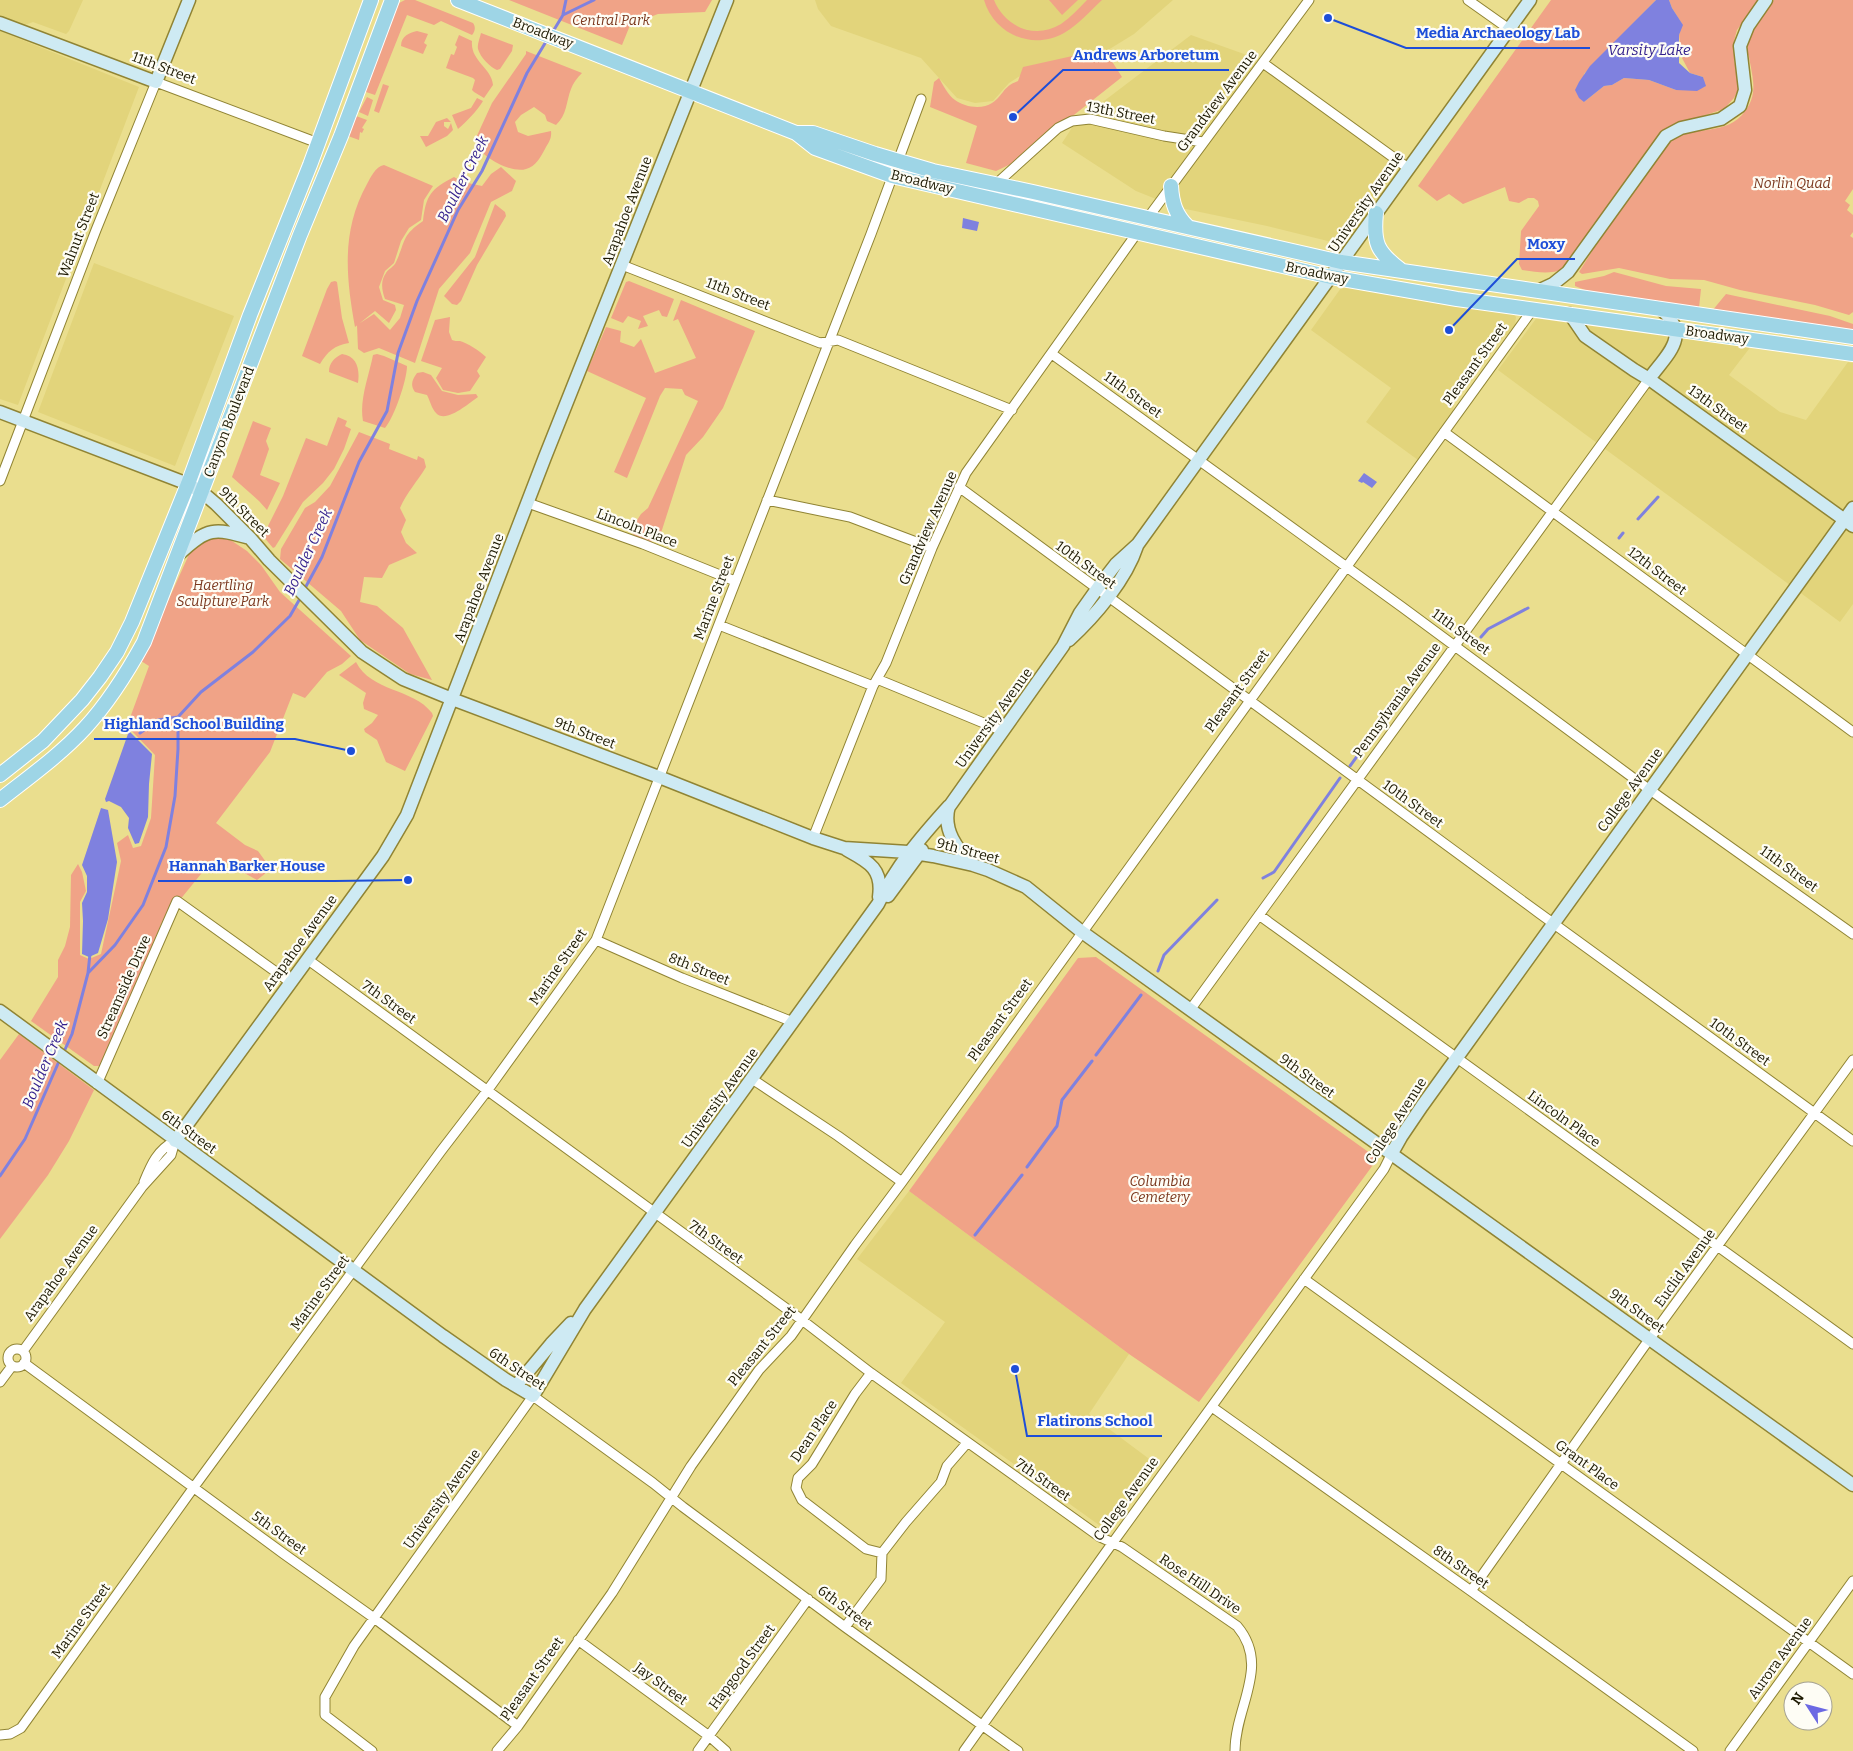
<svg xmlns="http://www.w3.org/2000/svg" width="1853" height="1751" viewBox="0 0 1853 1751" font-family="Bitter,serif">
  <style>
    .built { fill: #e2d47b }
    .green { fill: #f0a387 }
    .water { fill: #7f81df }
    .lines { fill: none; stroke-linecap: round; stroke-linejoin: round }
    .stream { stroke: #7f81df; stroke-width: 3 }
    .street-casing { stroke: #908434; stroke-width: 11 }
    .secondary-casing { stroke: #908434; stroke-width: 15 }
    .primary-casing { stroke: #fff; stroke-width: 16 }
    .street { stroke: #fff; stroke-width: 9 }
    .secondary { stroke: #ceeaf3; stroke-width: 12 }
    .primary { stroke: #9ed5e6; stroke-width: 14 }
    .labels { text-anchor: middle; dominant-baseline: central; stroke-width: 4.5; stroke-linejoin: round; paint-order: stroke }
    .park-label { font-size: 14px; font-style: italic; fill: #7b381e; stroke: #fefdf5 }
    .street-label { font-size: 14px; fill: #1c1801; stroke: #fefdf5 }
    .water-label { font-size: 15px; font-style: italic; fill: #311e8c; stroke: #fefdf5 }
    .leader { fill: none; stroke: #1d4ed8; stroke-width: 2 }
    .callout-dot { fill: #1d4ed8; stroke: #fefdf5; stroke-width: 2 }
    .callout-label { font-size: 15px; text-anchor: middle; font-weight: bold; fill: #1d4ed8; stroke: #fefdf5; stroke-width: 4.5; stroke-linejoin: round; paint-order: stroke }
  </style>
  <rect width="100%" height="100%" fill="#eade8e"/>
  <path class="built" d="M 0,0 L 83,0 L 69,31 L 66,34 L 33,22 L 22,26 L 0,16 Z
    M 815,0 L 1173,0 L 1134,34 L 1095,58 L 1028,71 L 1009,83 L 993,101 L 975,103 L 957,98 L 921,58 L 831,26 L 818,9 Z
    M 0,31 L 139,87 L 18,405 L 0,399 Z
    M 1191,35 L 1244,54 L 1398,167 L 1344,245 L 1267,226 L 1176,207 L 1136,191 L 1062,143 L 1075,123 Z
    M 94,263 L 234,316 L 175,466 L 38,412 Z
    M 1346,286 L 1513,313 L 1516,317 L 1515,325 L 1507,335 L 1504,335 L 1454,404 L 1453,411 L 1418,460 L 1366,422 L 1391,388 L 1311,330 L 1341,288 Z
    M 1538,316 L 1752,345 L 1729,375 L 1780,412 L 1806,420 L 1848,362 L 1853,363 L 1853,604 L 1840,622 L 1498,370 Z
    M 909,1191 L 1129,1354 L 1089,1414 L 1156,1464 L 1106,1530 L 901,1383 L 945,1322 L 857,1259 Z"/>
  <path class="green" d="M 405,0 L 415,0 L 473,23 C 476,27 475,32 472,35 L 441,21 L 434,25 L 407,15 L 375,95 L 363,91 L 397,4 Z
    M 509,0 L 712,0 L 705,12 L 658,14 L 650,17 L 633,18 L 622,45 Z
    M 984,0 L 994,0 C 1005,27 1035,40 1061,24 C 1071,17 1079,8 1087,0 L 1102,0 C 1090,11 1078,25 1064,33 C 1032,51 994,34 984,0 Z
    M 1049,0 L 1078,0 L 1062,15 Z
    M 1551,0 L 1656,0 L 1584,74 L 1584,102 L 1604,86 L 1612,85 L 1624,78 L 1649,80 L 1676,90 L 1705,87 L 1703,77 L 1690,73 L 1682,58 L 1679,35 L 1682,24 L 1672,8 L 1669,0 L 1759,0 L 1737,30 L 1734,41 L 1734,59 L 1739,88 L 1734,98 L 1724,109 L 1678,124 L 1563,269 C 1550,275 1536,272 1522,270 L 1519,264 L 1521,231 L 1539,206 L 1538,201 L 1534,198 L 1528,198 L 1519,203 L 1509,201 L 1505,187 L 1463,204 L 1449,194 L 1437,201 L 1418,186 Z
    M 1774,0 L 1853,0 L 1853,189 L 1845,201 L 1850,205 L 1847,210 L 1853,215 L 1853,232 L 1850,236 L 1853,238 L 1853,312 L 1849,315 L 1815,305 L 1740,290 L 1704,280 L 1670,279 L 1619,268 L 1582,274 L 1579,272 L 1594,248 L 1669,143 C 1688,124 1722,137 1742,115 C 1759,96 1753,80 1749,57 C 1748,54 1746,49 1747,46 C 1748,33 1766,11 1774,0 Z
    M 417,31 L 428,34 L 424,43 L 427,45 L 423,54 L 401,46 C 401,36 409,33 417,31 Z
    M 481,33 L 513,45 L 512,51 L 500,69 L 497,70 C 491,68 480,57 478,49 C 477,44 480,38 481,33 Z
    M 459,35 L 472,41 C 470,61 492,68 493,85 L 484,98 L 474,92 L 472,90 L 475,80 L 473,78 L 446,68 L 451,54 L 454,55 L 457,47 L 455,45 Z
    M 1104,49 L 1122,77 L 1013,163 L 996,171 L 966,163 L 977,126 L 930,107 L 934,82 L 939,78 C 943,85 948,95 955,100 C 964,107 982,110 992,103 C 1004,95 1002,87 1018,81 L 1023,67 Z
    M 526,51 L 582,73 C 577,78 573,83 571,89 C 566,102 567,115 556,125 L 547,121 L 545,115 L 534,107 L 521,115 L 515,122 L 518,132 L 528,136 L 551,131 C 552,139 548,143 545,149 C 540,158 536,166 526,169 C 512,174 477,156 475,140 L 492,103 L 526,54 Z
    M 383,84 L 389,86 L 379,113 L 374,111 Z
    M 367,97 L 373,100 L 368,116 L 359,112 Z
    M 477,98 L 483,101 C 477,111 467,121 458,129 L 452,115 L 471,108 Z
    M 356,116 L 367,120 L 362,128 L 364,129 L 362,133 L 360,132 L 359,140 L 348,136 Z
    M 447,118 L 451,122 L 444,122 L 444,126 L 448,129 L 451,123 L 453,130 L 447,136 L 426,147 L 420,136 L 428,136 L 436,122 Z
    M 384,165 L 433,186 L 424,200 L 421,220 L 409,228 L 401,241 L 394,263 L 385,271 L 379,287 L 383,300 L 395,305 L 396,310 L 389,323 L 375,311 L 355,327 C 346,277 341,231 367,184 C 371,177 375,167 384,165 Z
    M 501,167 L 516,181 L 512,191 L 491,202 L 470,253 L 439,289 L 415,363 L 379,348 L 364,353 L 358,349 L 357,325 L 374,314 L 390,330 L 400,318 L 404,305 L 385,299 C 382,291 380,281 386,273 C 388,269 394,267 396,262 C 406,241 401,236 423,221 C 426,195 431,189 454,177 L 463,182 L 482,186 L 491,174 Z
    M 495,204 L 505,212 L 506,216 L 477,265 L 461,301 L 457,305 L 452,304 L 444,296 L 475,257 Z
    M 1614,272 L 1666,286 L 1701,289 L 1699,308 L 1590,292 L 1575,286 L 1575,282 L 1604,276 Z
    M 335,281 L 337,282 L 342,318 L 349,343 C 335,345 327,352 320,364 L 302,356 L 327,289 L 331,282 Z
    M 629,281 L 674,299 L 667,317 L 662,316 L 659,310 L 643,316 L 648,326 L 638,329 L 641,321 L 628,316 L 623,323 L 611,318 L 626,282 Z
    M 1726,294 L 1830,316 L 1853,324 L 1853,331 L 1712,311 Z
    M 681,300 L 755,331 L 723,408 L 703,437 L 686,455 L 661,533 L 650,543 L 643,544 L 630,531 L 641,514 L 648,508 L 698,401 L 685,395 L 682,389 L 665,388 L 660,396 L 627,478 L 614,472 L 646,398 L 587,371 L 606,327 L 621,331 L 620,342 L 634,347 L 641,339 L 655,373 L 696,358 L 678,319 L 673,321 Z
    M 450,317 L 449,332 L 452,340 C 454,341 457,341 460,341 C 467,343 480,351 486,357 L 477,371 L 480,376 L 470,391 L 458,393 L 443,390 L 436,378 L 442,368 L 421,361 L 435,320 Z
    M 342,354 C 357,356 360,369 358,383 L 329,372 C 329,363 334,358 342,354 Z
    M 377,354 L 384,356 L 407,366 C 407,380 394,418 385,428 L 363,421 C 359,400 369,376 373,355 Z
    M 423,372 L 431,375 L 442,391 L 458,395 L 476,394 L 478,397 C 469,403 446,424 436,413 C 432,409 430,401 427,395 L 415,392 C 410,385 412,380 417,373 Z
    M 338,417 L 347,421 L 345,426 L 351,429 L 344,449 L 334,469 L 323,483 L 303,502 L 275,547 L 273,548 L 263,536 L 283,496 L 306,438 L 327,446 Z
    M 253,421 L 271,428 L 266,441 L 269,449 L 260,475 L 280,483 L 267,510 L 259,501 L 232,477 Z
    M 359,432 L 390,444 L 389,449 L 417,460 L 418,456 L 424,459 L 426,467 C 417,482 407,492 400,508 L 406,520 L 401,532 L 406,543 L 417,553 L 389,565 L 382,578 L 364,577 L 360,602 L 377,606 L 403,628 L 432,680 L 410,674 L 360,640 L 341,611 L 280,559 L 281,549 L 305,508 L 315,502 L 330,486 Z
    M 217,535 L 229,539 L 247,551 L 261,565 L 280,592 L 351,656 L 342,664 L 327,672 L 305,698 L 293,693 L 270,752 L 216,823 L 245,845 L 258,851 L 271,869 L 257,880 L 223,861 L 216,862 L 205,869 L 162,922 L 101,1066 L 94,1066 L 31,1021 L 58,977 L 58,960 L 65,946 L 70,927 L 71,875 L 78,864 L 82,872 L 86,891 L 80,902 L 80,955 L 89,959 L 101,954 L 121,861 L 117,843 L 128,835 L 133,848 L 141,846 L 151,818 L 155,755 L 127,726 L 149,666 L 141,661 L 191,550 L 202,538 Z
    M 356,662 C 371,692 413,688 432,713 L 433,716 L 405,771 L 386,762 L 377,740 L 365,732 L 364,729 L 372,723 L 378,715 L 364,709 L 363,703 L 366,693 L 339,675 Z
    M 1096,957 L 1374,1156 L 1374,1163 L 1370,1169 L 1199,1402 L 1129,1354 L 909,1191 L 1078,958 Z
    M 19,1034 L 94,1090 L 69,1141 L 48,1175 L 0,1239 L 0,1060 Z"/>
  <path class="water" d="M 1656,0 L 1669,0 L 1672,8 L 1683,25 L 1679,35 L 1679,63 L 1690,73 L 1703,77 L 1706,86 L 1697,91 L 1676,90 L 1649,80 L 1624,78 L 1612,85 L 1604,86 L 1584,102 L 1579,98 L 1575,90 L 1579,82 L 1590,66 Z
    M 963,218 L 979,222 L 977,231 L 962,228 Z
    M 1364,473 L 1377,482 L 1372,488 L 1363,482 L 1362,483 L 1358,481 Z
    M 129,731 L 152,754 L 149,784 L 148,817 L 139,843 L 135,844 L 128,828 L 129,818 L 121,807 L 109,801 L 106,802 L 105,799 Z
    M 101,808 L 108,810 L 117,862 L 108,919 L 98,953 L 89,957 L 82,954 L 83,921 L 82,903 L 87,892 L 87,876 L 82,865 Z"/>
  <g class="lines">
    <path class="stream" d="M 563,14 L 566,0
      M 552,33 L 563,15 L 594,0
      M 1638,519 L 1658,497
      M 1619,538 L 1623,533
      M 304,590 L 322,557 L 359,462 L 387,411 L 398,353 L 417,301 L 458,210 L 482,171 L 527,73 L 547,40
      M 1481,637 L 1488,629 L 1528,608
      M 140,733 L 158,720 L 178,717
      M 1350,766 L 1366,744
      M 1263,878 L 1274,872 L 1340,778
      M 1158,971 L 1164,955 L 1217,900
      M 88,973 L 90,954
      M 63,1054 L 72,1034 L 88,973 L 115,945 L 143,905 L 166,847 L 175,796 L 178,749 L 178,717 L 201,692 L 253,652 L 290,616 L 302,595
      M 1096,1055 L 1141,995
      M 1027,1167 L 1057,1126 L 1062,1100 L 1092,1061
      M 0,1176 L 25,1139 L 60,1059
      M 975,1235 L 1022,1175"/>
    <defs>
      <path id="street" d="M 1468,0 L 1509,29
        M 1263,63 L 1408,168
        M 996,184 L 1058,128 L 1072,121 L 1090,119 L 1164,136 L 1203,142
        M 1147,219 L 1309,0
        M 622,265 L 820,343 L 838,340 L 1012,410
        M 1052,354 L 1402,607 L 1636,780 L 1853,934
        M 1444,432 L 1853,732
        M 0,481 L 96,230 L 156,82 L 318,143
        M 959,487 L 1539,913 L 1853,1141
        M 767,500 L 850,517 L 932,548
        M 528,503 L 643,544 L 735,581
        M 719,625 L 873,686
        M 877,679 L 1003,731
        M 813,838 L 873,686 L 886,663 L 932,548 L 966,473 L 1137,233
        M 1259,915 L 1853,1344
        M 596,940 L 682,978 L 793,1022
        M 307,959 L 802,1320 L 871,1373 L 1100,1537 L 1122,1547 L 1237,1626 C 1271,1666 1235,1706 1235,1751
        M 1190,1010 L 1649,379
        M 752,1079 L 838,1136 L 902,1182
        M 97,1084 L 177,901 L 290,982
        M 144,1182 C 151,1165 157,1150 175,1141
        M 1304,1279 L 1853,1674
        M8 1358a9 9 0 1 1 18 0a9 9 0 1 1-18 0Z
        M 23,1351 L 142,1187 L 171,1155 L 175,1141
        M 24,1363 L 284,1554 L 374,1618 L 518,1726
        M 871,1373 L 855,1394 L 812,1464 L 798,1478 L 796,1488 L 802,1500 L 866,1549 L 882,1553
        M 0,1382 L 12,1366
        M 1212,1407 L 1471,1591 L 1693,1751
        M 1471,1591 L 1643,1348 L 1853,1060
        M 845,1627 L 881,1579 L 882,1553 L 906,1522 L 941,1482 L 947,1466 L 967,1443
        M 578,1640 L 709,1736 L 726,1751
        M 0,1735 L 10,1734 L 21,1728 L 194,1487 L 441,1151 L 487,1091 L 596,940 L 871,234 L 921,99
        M 372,1751 L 325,1715 L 325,1697 L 354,1646 L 533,1396 L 653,1483 L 683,1507 L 845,1627 L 1018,1751
        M 497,1751 L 518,1726 L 612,1593 L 691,1466 L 759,1370 L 791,1336 L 855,1245 L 902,1182 L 1533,309
        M 698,1751 L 808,1599
        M 964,1751 L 1106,1552 L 1384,1169 L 1392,1153
        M 1730,1751 L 1853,1581"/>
      <path id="secondary" d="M 0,23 L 156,82 L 189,0
        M 1538,291 L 1553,284 L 1568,272 L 1666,136 L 1681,128 L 1721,119 L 1740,106 L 1745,90 L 1740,46 L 1748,26 L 1766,0
        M 1570,314 L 1585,336 L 1634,370 L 1649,379 L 1853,526
        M 1649,379 C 1667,354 1692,336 1661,309
        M 0,412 L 188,484 L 203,493 L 216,504 L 250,538 L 269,560 L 362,652 L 403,679 L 452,699 L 659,777 L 813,838 L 844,848 L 908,852 L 933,856 L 973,865 L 988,870 L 1026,887 L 1082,932 L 1853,1485
        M 179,554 C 208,527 214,528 250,538
        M 1069,640 C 1095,616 1126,580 1137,546
        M 949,806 C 942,830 957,849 973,865
        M 944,814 L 1063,646 L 1080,613 L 1102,582 L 1116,564 L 1138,544 L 1530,0
        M 847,850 C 869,862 883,869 879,897
        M 888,896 L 922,850
        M 0,1011 L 443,1336 L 506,1380 L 533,1396 L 585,1309 L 878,904 C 896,866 921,837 949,806
        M 175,1141 L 383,856 L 407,815 L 545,457 L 727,0
        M 1392,1153 L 1401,1137 L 1422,1106 L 1853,508
        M 516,1386 L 551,1344 L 571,1323"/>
      <path id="primary" d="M 458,0 L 796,133 L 813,133 L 875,154 L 933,171 L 1033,192 L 1341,262 L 1853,337
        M 796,133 L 815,148 L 892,176 L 1331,277 L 1457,299 L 1853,354
        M 1171,186 C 1172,204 1176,215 1188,227
        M 1376,213 C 1373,243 1377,252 1401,270
        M 0,775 L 43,741 L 82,700 L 100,677 L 117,652 L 132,622 L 188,484 L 250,315 L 310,165 L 371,0
        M 0,800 C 29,777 60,755 85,728 C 109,702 127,673 144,642 L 300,235 L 341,136 L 392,0"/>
    </defs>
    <use href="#street" class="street-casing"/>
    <use href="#secondary" class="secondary-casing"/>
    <use href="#primary" class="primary-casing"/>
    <use href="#street" class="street"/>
    <use href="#secondary" class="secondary"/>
    <use href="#primary" class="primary"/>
  </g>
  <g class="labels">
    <g class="park-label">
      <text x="611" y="20">Central Park</text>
      <text x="1792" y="183">Norlin Quad</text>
      <text x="223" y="585">Haertling<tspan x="223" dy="16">Sculpture Park</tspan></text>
      <text x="1160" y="1181">Columbia<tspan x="1160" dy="16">Cemetery</tspan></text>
    </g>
    <g class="street-label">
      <text transform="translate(543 33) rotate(21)">Broadway</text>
      <text transform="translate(164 68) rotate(21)">11th Street</text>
      <text transform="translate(1217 101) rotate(-53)">Grandview Avenue</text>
      <text transform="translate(1121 113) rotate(11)">13th Street</text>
      <text transform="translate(922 182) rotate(14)">Broadway</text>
      <text transform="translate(1366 202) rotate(-55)">University Avenue</text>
      <text transform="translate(627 211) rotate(-69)">Arapahoe Avenue</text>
      <text transform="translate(79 235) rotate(-69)">Walnut Street</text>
      <text transform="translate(1317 273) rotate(12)">Broadway</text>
      <text transform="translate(738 294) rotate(21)">11th Street</text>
      <text transform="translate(1717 335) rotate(8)">Broadway</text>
      <text transform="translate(1475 364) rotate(-54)">Pleasant Street</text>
      <text transform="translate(1133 395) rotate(36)">11th Street</text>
      <text transform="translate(1718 409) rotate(36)">13th Street</text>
      <text transform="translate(229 422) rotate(-69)">Canyon Boulevard</text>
      <text transform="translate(244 512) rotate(45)">9th Street</text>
      <text transform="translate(637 528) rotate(21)">Lincoln Place</text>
      <text transform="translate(928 528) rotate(-66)">Grandview Avenue</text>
      <text transform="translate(1086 565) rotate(36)">10th Street</text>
      <text transform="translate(1657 571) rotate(37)">12th Street</text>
      <text transform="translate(479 588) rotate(-69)">Arapahoe Avenue</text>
      <text transform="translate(714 598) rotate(-69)">Marine Street</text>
      <text transform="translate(1461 632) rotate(36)">11th Street</text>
      <text transform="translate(1237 691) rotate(-54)">Pleasant Street</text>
      <text transform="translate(1397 700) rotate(-54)">Pennsylvania Avenue</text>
      <text transform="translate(994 718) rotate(-54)">University Avenue</text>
      <text transform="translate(585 733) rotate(21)">9th Street</text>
      <text transform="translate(1630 790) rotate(-54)">College Avenue</text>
      <text transform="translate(1413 804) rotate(36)">10th Street</text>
      <text transform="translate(968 851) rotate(15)">9th Street</text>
      <text transform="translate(1789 869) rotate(36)">11th Street</text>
      <text transform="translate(300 943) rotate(-54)">Arapahoe Avenue</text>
      <text transform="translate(558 967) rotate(-55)">Marine Street</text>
      <text transform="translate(699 969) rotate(22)">8th Street</text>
      <text transform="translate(124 987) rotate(-66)">Streamside Drive</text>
      <text transform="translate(389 1002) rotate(36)">7th Street</text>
      <text transform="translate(1000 1020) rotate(-54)">Pleasant Street</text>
      <text transform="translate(1740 1042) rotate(36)">10th Street</text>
      <text transform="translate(1307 1076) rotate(36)">9th Street</text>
      <text transform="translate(720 1098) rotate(-54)">University Avenue</text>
      <text transform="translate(1564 1119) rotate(36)">Lincoln Place</text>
      <text transform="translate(1396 1121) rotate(-57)">College Avenue</text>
      <text transform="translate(189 1132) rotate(36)">6th Street</text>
      <text transform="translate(716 1242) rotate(36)">7th Street</text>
      <text transform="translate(1685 1268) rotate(-54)">Euclid Avenue</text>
      <text transform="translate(61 1273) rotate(-54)">Arapahoe Avenue</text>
      <text transform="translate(320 1293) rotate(-54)">Marine Street</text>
      <text transform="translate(1637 1311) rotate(36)">9th Street</text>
      <text transform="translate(762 1346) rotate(-51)">Pleasant Street</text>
      <text transform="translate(517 1369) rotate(34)">6th Street</text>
      <text transform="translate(814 1431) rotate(-56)">Dean Place</text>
      <text transform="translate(1587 1465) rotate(36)">Grant Place</text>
      <text transform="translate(1043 1480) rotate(35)">7th Street</text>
      <text transform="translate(442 1499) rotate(-54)">University Avenue</text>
      <text transform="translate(1126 1499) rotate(-54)">College Avenue</text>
      <text transform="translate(279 1533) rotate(36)">5th Street</text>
      <text transform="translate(1461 1567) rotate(35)">8th Street</text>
      <text transform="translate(1200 1584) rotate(34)">Rose Hill Drive</text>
      <text transform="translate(845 1608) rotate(37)">6th Street</text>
      <text transform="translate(81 1621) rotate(-54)">Marine Street</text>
      <text transform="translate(1780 1658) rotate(-54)">Aurora Avenue</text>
      <text transform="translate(742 1667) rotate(-54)">Hapgood Street</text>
      <text transform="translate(532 1679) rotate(-55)">Pleasant Street</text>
      <text transform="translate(661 1684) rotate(36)">Jay Street</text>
    </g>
    <g class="water-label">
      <text x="1649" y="50">Varsity Lake</text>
      <text transform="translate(463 179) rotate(-63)">Boulder Creek</text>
      <text transform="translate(308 552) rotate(-65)">Boulder Creek</text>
      <text transform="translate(45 1064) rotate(-67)">Boulder Creek</text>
    </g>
  </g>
  <path class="leader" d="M1328 18L1406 48H1590M1013 117L1063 70H1229M1449 330L1517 259H1575M351 751L295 739H94M408 880L335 881H158M1015 1369L1027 1436H1162"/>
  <g class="callout-dot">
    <circle cx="1328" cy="18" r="5"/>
    <circle cx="1013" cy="117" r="5"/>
    <circle cx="1449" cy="330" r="5"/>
    <circle cx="351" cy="751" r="5"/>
    <circle cx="408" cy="880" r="5"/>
    <circle cx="1015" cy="1369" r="5"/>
  </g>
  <g class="callout-label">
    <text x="1498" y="38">Media Archaeology Lab</text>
    <text x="1146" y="60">Andrews Arboretum</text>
    <text x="1546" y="249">Moxy</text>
    <text x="194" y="729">Highland School Building</text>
    <text x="247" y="871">Hannah Barker House</text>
    <text x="1095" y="1426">Flatirons School</text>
  </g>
  <g transform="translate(1808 1706) rotate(306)"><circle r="24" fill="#fefdf5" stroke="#a4a193"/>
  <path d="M0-4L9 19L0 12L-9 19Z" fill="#6c69e3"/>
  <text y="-8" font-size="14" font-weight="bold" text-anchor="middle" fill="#1c1801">N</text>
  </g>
</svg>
